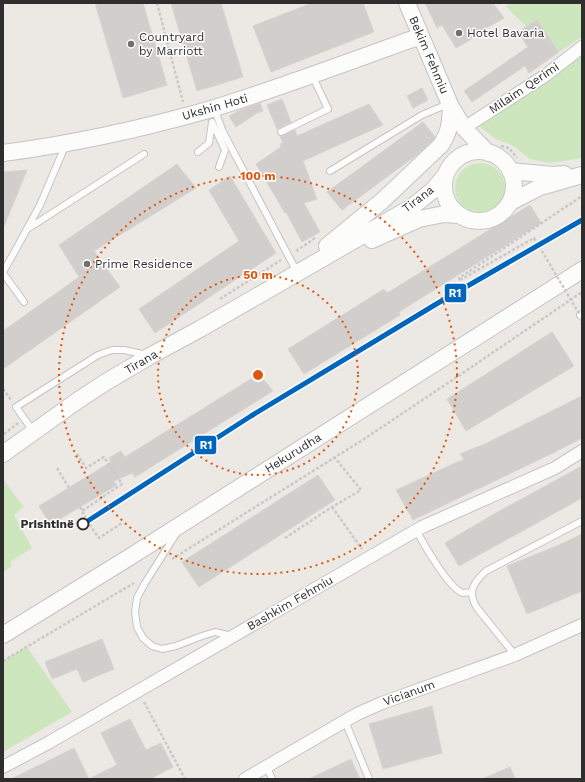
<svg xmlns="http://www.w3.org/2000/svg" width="585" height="782" viewBox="0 0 585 782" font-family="'Work Sans',sans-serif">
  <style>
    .green { fill: #cee6be }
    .building { fill: #d1cecb; stroke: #d7d4d0 }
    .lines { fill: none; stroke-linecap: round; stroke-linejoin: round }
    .lane-casing { stroke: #c5c4c5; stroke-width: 8 }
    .street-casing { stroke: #c5c4c5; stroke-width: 14 }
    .secondary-casing { stroke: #c5c4c5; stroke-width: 18 }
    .path { stroke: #c9c9c8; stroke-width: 2.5; stroke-dasharray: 3 2; stroke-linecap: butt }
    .lane { stroke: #fcfcfb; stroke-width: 6 }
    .street { stroke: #fcfcfb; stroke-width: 12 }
    .secondary { stroke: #fcfcfb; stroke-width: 16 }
    .path-bridge { stroke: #c9c9c8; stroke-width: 2.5; stroke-dasharray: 3 2; stroke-linecap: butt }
    .rail-1-casing { stroke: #fff; stroke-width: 8 }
    .rail-1 { stroke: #0065bd; stroke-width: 5 }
    .ring { fill: none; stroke: #df570e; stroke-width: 2; stroke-dasharray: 2 4 }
    .poi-dot { fill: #706f6e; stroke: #fff; stroke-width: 1.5 }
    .stop-dot { fill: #fff; stroke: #2e2e2e; stroke-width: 2 }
    .labels { text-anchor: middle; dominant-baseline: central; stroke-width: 3; stroke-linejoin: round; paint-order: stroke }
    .poi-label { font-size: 12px; fill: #2e2e2e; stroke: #fff; text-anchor: start }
    .street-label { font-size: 12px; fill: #2e2e2e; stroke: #fff }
    .stop-label { font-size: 12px; font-weight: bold; fill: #2e2e2e; stroke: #fff; text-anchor: end }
    .centre { fill: #df570e; stroke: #fff; stroke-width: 2 }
    .ring-label { font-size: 12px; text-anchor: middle; font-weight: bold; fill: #df570e; stroke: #fff; stroke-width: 3; stroke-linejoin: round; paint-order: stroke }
    .line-badge { stroke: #fff; stroke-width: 1.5 }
    .badge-label { font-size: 11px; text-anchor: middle; font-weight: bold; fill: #fff }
  </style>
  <rect width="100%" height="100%" fill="#ece8e4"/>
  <path class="green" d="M 509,3 L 582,3 L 582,37 L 559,52 L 537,20 L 527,27 L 506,7 Z
    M 582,53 L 582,158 L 550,163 L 530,159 L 512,145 L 495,139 L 478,125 Z
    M455 188a25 25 0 1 1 50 0a25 25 0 1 1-50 0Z
    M 3,479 L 24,507 L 14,515 L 32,548 L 10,562 L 12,566 L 3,572 Z
    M 27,647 L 72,712 L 3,752 L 3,661 Z"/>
  <path class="building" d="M 95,3 L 143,3 L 167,85 L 123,98 Z
    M 171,3 L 221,3 L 243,77 L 197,91 Z
    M 312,3 L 363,3 L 374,32 L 271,72 L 253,26 Z
    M 425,3 L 493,3 L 504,18 L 472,36 L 473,38 L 456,48 L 442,25 L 437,28 Z
    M 537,20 L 559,52 L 529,73 L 525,66 L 472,102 L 464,91 L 528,47 L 518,32 Z
    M 422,88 L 428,100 L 413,108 L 407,96 Z
    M 282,99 L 291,122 L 277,129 L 267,105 Z
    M 260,103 L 263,111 L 257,113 L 236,127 L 229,116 L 238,111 Z
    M 369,104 L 383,125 L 303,161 L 317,199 L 304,203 L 320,232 L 302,242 L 286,212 L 285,213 L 256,164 L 281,147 L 280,144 L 283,143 L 280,136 L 295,130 L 297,136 Z
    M 423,122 L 435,137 L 434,139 L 418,154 L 342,210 L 327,192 Z
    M 177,164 L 196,188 L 94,251 L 120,287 L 3,369 L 3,331 L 79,277 L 59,245 Z
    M 27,170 L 3,229 L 3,172 Z
    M 230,176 L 276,253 L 155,333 L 139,309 L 239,241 L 209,190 Z
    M 530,205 L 541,223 L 399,312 L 400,315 L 304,374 L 288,349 L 384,289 L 387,293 Z
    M 552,332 L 574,366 L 466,431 L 447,399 Z
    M 259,374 L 273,391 L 135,477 L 132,473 L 114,481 L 117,485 L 50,525 L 39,506 L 111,462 L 109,458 L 121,451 L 125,457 Z
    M 582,396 L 582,438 L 553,453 L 413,520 L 396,490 L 464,459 L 460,454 L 487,443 Z
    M 582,466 L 582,498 L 459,566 L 445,543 L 494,514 Z
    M 318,475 L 335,500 L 199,587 L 182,562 Z
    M 582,534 L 582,591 L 527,614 L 507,566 L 559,545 Z
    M 102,639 L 114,669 L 83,682 L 77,669 L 52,679 L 45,662 Z
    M 432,706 L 442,753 L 383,769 L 369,724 Z
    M 130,719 L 146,750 L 161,743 L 173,767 L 150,779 L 11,779 L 74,748 L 89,779 L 117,765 L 101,733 Z
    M 351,759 L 360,779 L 309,779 Z
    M 510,767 L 515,779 L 482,779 Z"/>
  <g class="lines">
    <defs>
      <path id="lane" d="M 214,108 L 223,132 L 297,272
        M 212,122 L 225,150 L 219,167
        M 281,132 L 328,109 L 312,75
        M 198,152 L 209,143 L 212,122
        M 330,171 L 422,115 L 448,104
        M 29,228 L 144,154
        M 3,272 L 15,251 L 40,205 L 66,144
        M 3,273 L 24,302
        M 582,314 L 580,315 L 582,317
        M 33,431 L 16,407 L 98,355 L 112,350 L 124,350 L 147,355
        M 416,530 C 423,543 449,589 463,593 C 465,593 469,592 472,592
        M 176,534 L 145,583 L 137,598 L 135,612 L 137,627 L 143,638 L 152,646 L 162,649 L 176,646 L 202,636 L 215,632 L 232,636
        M 515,655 L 477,608 C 467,592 473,583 486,571 L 582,521
        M 345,721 L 369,779
        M 267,767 L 272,779"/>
      <path id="street" d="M 464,128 L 546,75 L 582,47
        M 3,767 L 48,743 L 422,527 L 555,468 L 582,451
        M 245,779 L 357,714 L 382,703 L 515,655 L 582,625"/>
      <path id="secondary" d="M 407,3 L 451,107 L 464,128 L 488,153
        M444 186a35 35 0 1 1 70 0a35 35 0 1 1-70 0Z
        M 3,153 C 72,144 141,129 208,110 C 280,88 350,61 421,36
        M 510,171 L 553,175 L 564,174
        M 509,203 L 540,187 L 582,175
        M 372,240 L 419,219 L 444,214 L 458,215
        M 327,246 L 382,201 L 441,145 C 450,131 450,123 451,107
        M 3,454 L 77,401 L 106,382 L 150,356 L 200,329 L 412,207 L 433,190 L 445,176
        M 3,635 L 125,560 L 582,270"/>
    </defs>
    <use href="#lane" class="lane-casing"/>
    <use href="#street" class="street-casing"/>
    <use href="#secondary" class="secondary-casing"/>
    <path class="path" d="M 157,3 L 183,102
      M 501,146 L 509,148 L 517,158
      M 296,251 L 315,238
      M 460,280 L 459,278 L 582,196
      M 220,299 L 281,260
      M 3,391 L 4,390 L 11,400
      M 4,434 L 18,423
      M 77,454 L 86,468 L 104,457 L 122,484 L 82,511
      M 57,468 L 69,488
      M 80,507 L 89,524 L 99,538 L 122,523
      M 332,507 L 362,549
      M 285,538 L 332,507 L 361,490 L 335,458
      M 172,559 L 361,441 L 448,383 L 582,292
      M 3,661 L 134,583
      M 144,702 L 185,779"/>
    <use href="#lane" class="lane"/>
    <use href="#street" class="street"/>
    <use href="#secondary" class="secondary"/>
    <path class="path-bridge" d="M 460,280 L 534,238 L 580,315"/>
    <defs>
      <path id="rail-1" d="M 83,524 L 251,416 L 438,303 L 582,220"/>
    </defs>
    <use href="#rail-1" class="rail-1-casing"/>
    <use href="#rail-1" class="rail-1"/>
  </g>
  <g class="ring">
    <circle cx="258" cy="375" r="100"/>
    <circle cx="258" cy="375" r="199"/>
  </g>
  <g class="poi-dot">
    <circle cx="459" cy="33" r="4"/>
    <circle cx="131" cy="44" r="4"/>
    <circle cx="87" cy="264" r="4"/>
  </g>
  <circle class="stop-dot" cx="83" cy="524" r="5.5"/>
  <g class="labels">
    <g class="poi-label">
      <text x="467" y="33">Hotel Bavaria</text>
      <text x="139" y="37">Countryard<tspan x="139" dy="14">by Marriott</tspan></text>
      <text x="95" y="264">Prime Residence</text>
    </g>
    <g class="street-label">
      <text transform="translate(429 55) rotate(67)">Bekim Fehmiu</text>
      <text transform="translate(524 88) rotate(-34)">Milaim Qerimi</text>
      <text transform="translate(215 107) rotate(-16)">Ukshin Hoti</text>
      <text transform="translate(418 199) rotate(-37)">Tirana</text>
      <text transform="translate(141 362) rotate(-30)">Tirana</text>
      <text transform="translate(293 453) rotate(-32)">Hekurudha</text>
      <text transform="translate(290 603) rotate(-30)">Bashkim Fehmiu</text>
      <text transform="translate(409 693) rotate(-20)">Vicianum</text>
    </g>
    <g class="stop-label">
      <text x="74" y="524">Prishtinë</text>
    </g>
  </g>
  <circle cx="258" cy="375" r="6" class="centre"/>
  <g class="ring-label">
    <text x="258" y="180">100 m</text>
    <text x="258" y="279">50 m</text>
  </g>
  <g class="line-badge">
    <rect x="444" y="283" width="23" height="20" rx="4" fill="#0065bd"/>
    <rect x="194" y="435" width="23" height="20" rx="4" fill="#0065bd"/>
  </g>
  <g class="badge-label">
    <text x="455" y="297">R1</text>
    <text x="206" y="449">R1</text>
  </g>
  <rect width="585" height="782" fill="none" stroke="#2e2e2e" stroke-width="8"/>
</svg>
